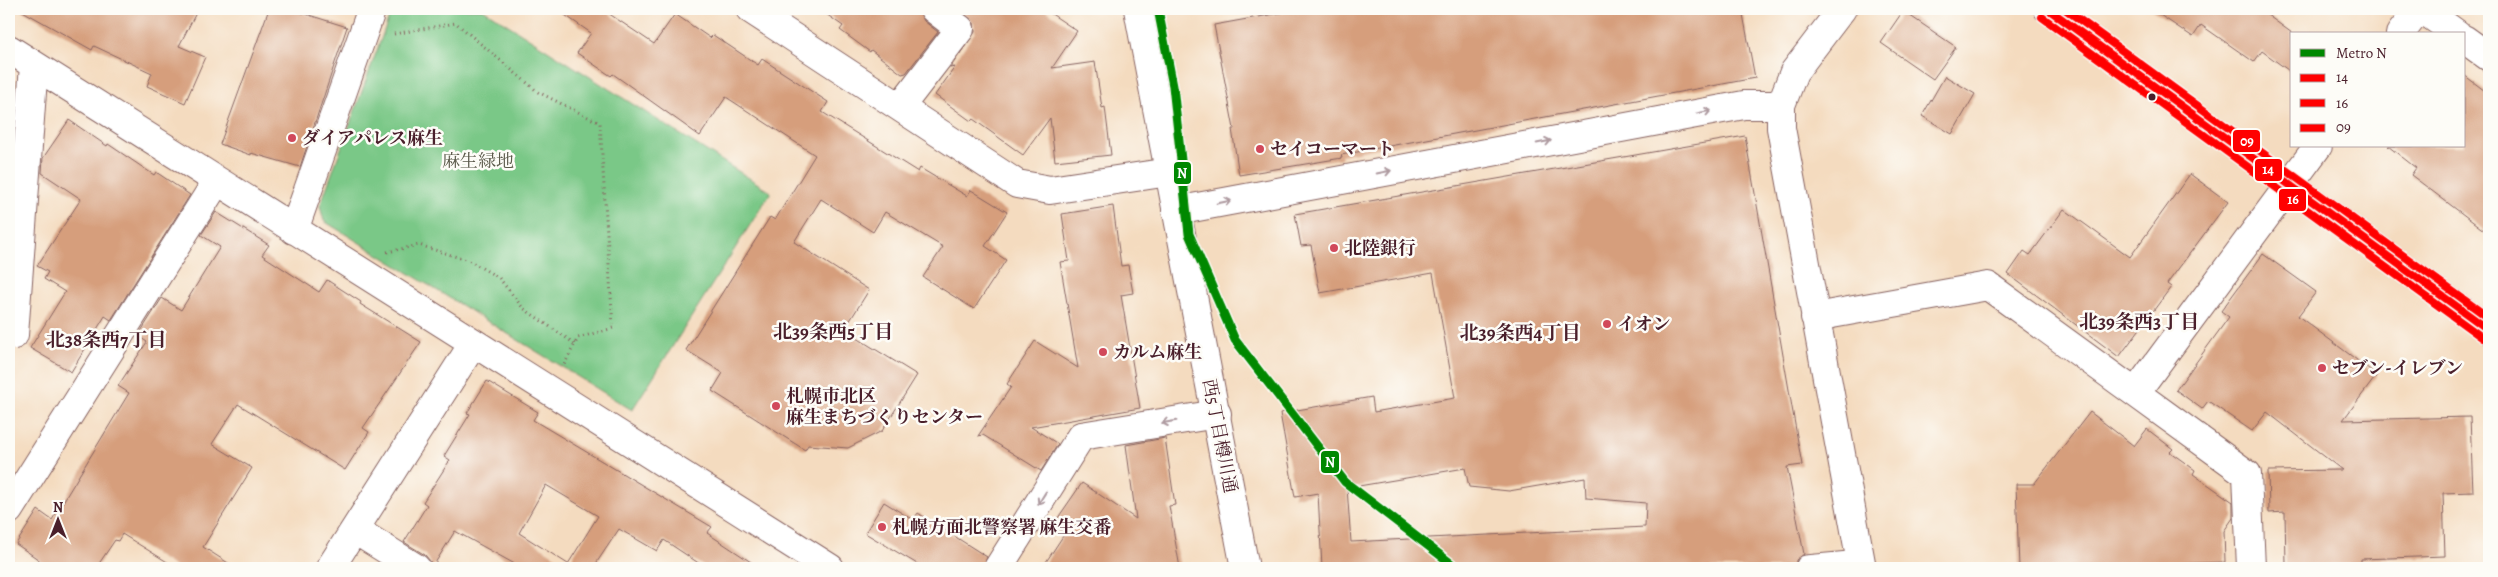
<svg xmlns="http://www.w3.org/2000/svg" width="2498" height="577" viewBox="0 0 2498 577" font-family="Alegreya,'Noto Serif JP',serif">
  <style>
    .green { fill: #7ac887; stroke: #627459 }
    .building { fill: #d69e7c; fill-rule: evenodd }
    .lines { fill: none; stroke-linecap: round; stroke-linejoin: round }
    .service-casing { stroke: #86615f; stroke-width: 21 }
    .minor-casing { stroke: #86615f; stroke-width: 30 }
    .tertiary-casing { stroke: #86615f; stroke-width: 30 }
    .path { stroke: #86615f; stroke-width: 3; stroke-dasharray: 1 4; stroke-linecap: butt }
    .service { stroke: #fff; stroke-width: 19 }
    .minor { stroke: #fff; stroke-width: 28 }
    .tertiary { stroke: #fff; stroke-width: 28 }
    .bus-1-casing { stroke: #fdfcf7; stroke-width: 11 }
    .bus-2-casing { stroke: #fdfcf7; stroke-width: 11 }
    .bus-3-casing { stroke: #fdfcf7; stroke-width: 11 }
    .bus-1 { stroke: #f00; stroke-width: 8 }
    .bus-2 { stroke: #f00; stroke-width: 8 }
    .bus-3 { stroke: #f00; stroke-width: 8 }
    .metro-1-casing { stroke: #fdfcf7; stroke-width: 12 }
    .metro-1 { stroke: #080; stroke-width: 9 }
    .oneway { stroke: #ae9aa0 }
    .bus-dot { fill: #4a1f2b; stroke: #fdfcf7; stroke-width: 2 }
    .poi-dot { fill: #d1495b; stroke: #fdfcf7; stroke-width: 2 }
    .labels { text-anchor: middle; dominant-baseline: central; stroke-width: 5; stroke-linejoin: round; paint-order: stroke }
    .poi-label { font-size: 18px; font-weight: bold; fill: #4a1f2b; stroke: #fdfcf7; text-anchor: start }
    .park-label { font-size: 18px; fill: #5b5a4b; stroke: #fdfcf7 }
    .street-label { font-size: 18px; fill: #4a1f2b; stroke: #fdfcf7 }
    .neighbourhood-label { font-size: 19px; font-weight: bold; fill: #4a1f2b; stroke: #fdfcf7 }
    .line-badge { stroke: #fdfcf7; stroke-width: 2 }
    .badge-label { font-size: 14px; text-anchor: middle; font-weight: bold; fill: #fff }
  </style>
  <rect width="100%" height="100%" fill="#fdfcf7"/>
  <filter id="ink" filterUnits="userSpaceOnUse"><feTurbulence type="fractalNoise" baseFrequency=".02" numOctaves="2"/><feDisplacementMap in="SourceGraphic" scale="10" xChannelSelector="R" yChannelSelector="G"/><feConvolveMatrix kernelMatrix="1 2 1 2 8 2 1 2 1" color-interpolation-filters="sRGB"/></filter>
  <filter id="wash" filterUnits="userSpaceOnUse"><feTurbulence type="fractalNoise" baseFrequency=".0096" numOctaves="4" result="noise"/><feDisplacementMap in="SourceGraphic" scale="20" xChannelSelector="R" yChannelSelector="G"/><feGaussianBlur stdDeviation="1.12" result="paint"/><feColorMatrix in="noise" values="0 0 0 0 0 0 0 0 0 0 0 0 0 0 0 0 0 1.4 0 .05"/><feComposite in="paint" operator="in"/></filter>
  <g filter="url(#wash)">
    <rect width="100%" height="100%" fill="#f4dbbf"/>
    <path class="green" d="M 392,9 L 483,9 L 771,192 L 632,410 L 324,221 L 320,206 Z"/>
    <g id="blocks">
      <path class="building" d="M 19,9 L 198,9 L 179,46 L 205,57 L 185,103 L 147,86 L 152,73 L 94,46 L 92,50 Z
        M 269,9 L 290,9 L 347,27 L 300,167 L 251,153 L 251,155 L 220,144 Z
        M 556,9 L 602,9 L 654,44 L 675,14 L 710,38 L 713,35 L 758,65 L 762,59 L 828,102 L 822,112 L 918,172 L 920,168 L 967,196 L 971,190 L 1007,212 L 985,246 L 1006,260 L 974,309 L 923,277 L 943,247 L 885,212 L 873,232 L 821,199 L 794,242 L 869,290 L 844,330 L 917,375 L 882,431 L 848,448 L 808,445 L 805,450 L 712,391 L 723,373 L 686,350 L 770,217 L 775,220 L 815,155 L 726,97 L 700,136 L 613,74 L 611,76 L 577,53 L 591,33 Z
        M 819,9 L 919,9 L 924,21 L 938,32 L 906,73 L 902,74 L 871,50 L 870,52 L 840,30 L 843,26 Z
        M 959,9 L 1044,9 L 1077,31 L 1052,68 L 1095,62 L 1102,108 L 1105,107 L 1111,155 L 1055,161 L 1050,118 L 1023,155 L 973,119 L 971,121 L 935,95 L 955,67 L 950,68 L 975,32 L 974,23 Z
        M 1303,9 L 1742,9 L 1755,78 L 1341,155 L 1342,158 L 1239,175 L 1232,129 L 1234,129 L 1214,25 Z
        M 2151,9 L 2259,9 L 2292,33 L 2292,73 L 2262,51 L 2254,62 L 2201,25 L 2193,37 Z
        M 1903,11 L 1956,47 L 1933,79 L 1881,43 Z
        M 2464,75 L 2489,94 L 2489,234 L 2411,175 L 2416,168 L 2388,146 L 2464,146 Z
        M 1945,76 L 1975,94 L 1952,134 L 1922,116 Z
        M 69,120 L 107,146 L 108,144 L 154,175 L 156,172 L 190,195 L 111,320 L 105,316 L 71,372 L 30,348 L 65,292 L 44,279 L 48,272 L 37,266 L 81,199 L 42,173 L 43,158 Z
        M 1745,136 L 1802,465 L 1787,467 L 1804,554 L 1796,560 L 1796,568 L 1322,568 L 1318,493 L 1295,497 L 1280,413 L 1372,397 L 1374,412 L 1455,398 L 1433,273 L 1320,293 L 1311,245 L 1301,246 L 1295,214 ZM 1465,468 L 1469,487 L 1509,491 L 1585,478 L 1586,498 L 1646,503 L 1645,527 L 1351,542 L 1347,488 Z
        M 2190,174 L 2228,202 L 2167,284 L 2171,287 L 2119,357 L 2008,274 L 2024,251 L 2030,255 L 2064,209 L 2130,257 Z
        M 1113,206 L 1121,266 L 1128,265 L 1133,293 L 1121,295 L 1140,408 L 1031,427 L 1058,444 L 1041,471 L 983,435 L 978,436 L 1011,387 L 1007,384 L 1035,341 L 1078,368 L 1060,262 L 1069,261 L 1062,214 Z
        M 216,212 L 269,245 L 262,255 L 319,292 L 327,280 L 361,302 L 360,304 L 421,342 L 363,428 L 369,432 L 345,470 L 238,404 L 212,444 L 252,468 L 203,547 L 236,568 L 177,568 L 122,534 L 118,541 L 115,540 L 96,568 L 51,568 L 16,544 L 38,510 L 52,520 L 129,393 L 118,386 L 147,342 L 138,336 L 162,298 L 181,310 L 220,247 L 201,235 Z
        M 2263,254 L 2316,292 L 2298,316 L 2377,375 L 2343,420 L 2470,417 L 2473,492 L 2443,493 L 2445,556 L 2361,559 L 2361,564 L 2286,565 L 2285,512 L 2269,513 L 2268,471 L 2342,470 L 2267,412 L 2252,431 L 2208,401 L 2202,409 L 2176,390 L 2229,317 L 2221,311 Z
        M 487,381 L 538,412 L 533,420 L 712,527 L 707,533 L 760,568 L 706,568 L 664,540 L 657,551 L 619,529 L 593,568 L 522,568 L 455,531 L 432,568 L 430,561 L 425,555 L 404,542 L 427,505 L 423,502 L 450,460 L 444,456 L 470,414 L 467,413 ZM 546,485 L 598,516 L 568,564 L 519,533 Z
        M 2090,412 L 2134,446 L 2147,429 L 2173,449 L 2170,452 L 2195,470 L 2193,474 L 2233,502 L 2233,518 L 2224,531 L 2225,562 L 2142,565 L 2142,568 L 2019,568 L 2016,484 L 2034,484 Z
        M 1165,438 L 1175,505 L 1169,506 L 1180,568 L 1042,568 L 1065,533 L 1053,525 L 1082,483 L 1136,519 L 1126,445 Z
        M 884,502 L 913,520 L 918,513 L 987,557 L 983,568 L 924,568 L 865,533 Z"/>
    </g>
  </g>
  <g filter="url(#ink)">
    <use href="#blocks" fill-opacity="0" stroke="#86615f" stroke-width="1"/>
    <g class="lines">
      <defs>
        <path id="service" d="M 1806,565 L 1860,560"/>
        <path id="minor" d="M 750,9 L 1017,184 L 1050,190 L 1169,172
          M 1842,9 L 1794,72 L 1781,105 L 1781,128 L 1862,568
          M 2422,9 L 2457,34
          M 2400,34 L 2419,9
          M 2464,39 L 2489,57
          M 9,49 L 830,568
          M 900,107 L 960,29 L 934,9
          M 1176,211 L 1744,105 L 1781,105
          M 294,230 L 370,14
          M 1815,317 L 1988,286 L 2247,474 L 2251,568
          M 9,331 L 14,335 L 34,65
          M 2136,392 L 2318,146
          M 9,510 L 217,181
          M 355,530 L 416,568
          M 330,568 L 473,344
          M 998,568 L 1081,436 L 1217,414"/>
        <path id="tertiary" d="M 1138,9 L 1245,568
          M 2048,9 L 2489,330"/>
      </defs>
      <use href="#service" class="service-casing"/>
      <use href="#minor" class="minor-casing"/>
      <use href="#tertiary" class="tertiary-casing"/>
      <path class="path" d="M 394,34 L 456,23 L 538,92 L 600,123 L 613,328 L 578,338 L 564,365
        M 387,252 L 419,245 L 470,261 L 499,278 L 523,308 L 575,344"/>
      <use href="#service" class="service"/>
      <use href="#minor" class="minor"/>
      <use href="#tertiary" class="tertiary"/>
      <defs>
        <path id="bus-1" d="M 2048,9 L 2489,330"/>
        <path id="bus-2" d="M 2042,17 L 2483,338"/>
        <path id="bus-3" d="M 2065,9 L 2489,318"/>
      </defs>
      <use href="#bus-1" class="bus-1-casing"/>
      <use href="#bus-2" class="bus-2-casing"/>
      <use href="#bus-3" class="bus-3-casing"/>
      <use href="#bus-1" class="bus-1"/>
      <use href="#bus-2" class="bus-2"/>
      <use href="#bus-3" class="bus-3"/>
      <defs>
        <path id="metro-1" d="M 1158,9 L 1173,86 L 1189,234 L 1235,340 L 1345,482 L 1457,568"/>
      </defs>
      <use href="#metro-1" class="metro-1-casing"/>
      <use href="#metro-1" class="metro-1"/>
    </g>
    <defs><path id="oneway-shaft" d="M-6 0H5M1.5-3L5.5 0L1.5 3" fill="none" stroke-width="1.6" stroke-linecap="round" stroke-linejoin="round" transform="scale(1.25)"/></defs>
    <g class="oneway">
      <use href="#oneway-shaft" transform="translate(1704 112) rotate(-11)"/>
      <use href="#oneway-shaft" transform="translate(1544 142) rotate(-11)"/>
      <use href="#oneway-shaft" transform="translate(1384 172) rotate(-11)"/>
      <use href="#oneway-shaft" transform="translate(1224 202) rotate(-11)"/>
      <use href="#oneway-shaft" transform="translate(1169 422) rotate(171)"/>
      <use href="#oneway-shaft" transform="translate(1042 498) rotate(122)"/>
    </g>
  </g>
  <circle class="bus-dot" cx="2152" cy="97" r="4.5"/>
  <g class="poi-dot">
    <circle cx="292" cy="138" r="5"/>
    <circle cx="1260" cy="149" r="5"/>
    <circle cx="1334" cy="248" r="5"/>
    <circle cx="1607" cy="324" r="5"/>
    <circle cx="1103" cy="352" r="5"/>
    <circle cx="2322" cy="368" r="5"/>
    <circle cx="776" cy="406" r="5"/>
    <circle cx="882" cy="527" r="5"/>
  </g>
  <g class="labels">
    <g class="poi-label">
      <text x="302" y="138">ダイアパレス麻生</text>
      <text x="1270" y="149">セイコーマート</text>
      <text x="1344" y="248">北陸銀行</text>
      <text x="1617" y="324">イオン</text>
      <text x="1113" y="352">カルム麻生</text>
      <text x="2332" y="368">セブン-イレブン</text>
      <text x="786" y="396">札幌市北区<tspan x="786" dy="21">麻生まちづくりセンター</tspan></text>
      <text x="892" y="527">札幌方面北警察署 麻生交番</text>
    </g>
    <g class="park-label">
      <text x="478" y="161">麻生緑地</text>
    </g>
    <g class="street-label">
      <text transform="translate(1220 436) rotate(79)">西5丁目樽川通</text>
    </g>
    <g class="neighbourhood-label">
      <text x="2139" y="322">北39条西3丁目</text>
      <text x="833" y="332">北39条西5丁目</text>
      <text x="1520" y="333">北39条西4丁目</text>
      <text x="106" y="340">北38条西7丁目</text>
    </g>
  </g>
  <g class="line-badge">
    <rect x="2232" y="129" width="29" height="24" rx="5" fill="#f00"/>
    <rect x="2254" y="158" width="29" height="24" rx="5" fill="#f00"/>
    <rect x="1173" y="161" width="19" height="24" rx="5" fill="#080"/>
    <rect x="2278" y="188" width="29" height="24" rx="5" fill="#f00"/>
    <rect x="1320" y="450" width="20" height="24" rx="5" fill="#080"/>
  </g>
  <g class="badge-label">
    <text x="2247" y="146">09</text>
    <text x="2268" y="174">14</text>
    <text x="1182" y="178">N</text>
    <text x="2293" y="204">16</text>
    <text x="1330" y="467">N</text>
  </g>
  <rect width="2498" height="577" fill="none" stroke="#fdfcf7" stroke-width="30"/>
  <rect x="2290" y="32" width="175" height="115" fill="#fdfcf7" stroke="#b5a4a5"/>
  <rect x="2300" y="49" width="25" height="8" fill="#008800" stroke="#b5a4a5"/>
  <text x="2336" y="58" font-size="15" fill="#4a1f2b">Metro N</text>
  <rect x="2300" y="74" width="25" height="8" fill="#ff0000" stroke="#b5a4a5"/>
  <text x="2336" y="82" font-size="15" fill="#4a1f2b">14</text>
  <rect x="2300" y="99" width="25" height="8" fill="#ff0000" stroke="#b5a4a5"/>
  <text x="2336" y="108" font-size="15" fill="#4a1f2b">16</text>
  <rect x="2300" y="124" width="25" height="8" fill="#ff0000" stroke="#b5a4a5"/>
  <text x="2336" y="132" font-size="15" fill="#4a1f2b">09</text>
  <g transform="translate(58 520)" stroke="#fdfcf7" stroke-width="4" paint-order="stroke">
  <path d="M0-4L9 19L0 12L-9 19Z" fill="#4a1f2b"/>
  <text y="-8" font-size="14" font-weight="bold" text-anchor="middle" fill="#4a1f2b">N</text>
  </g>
</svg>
